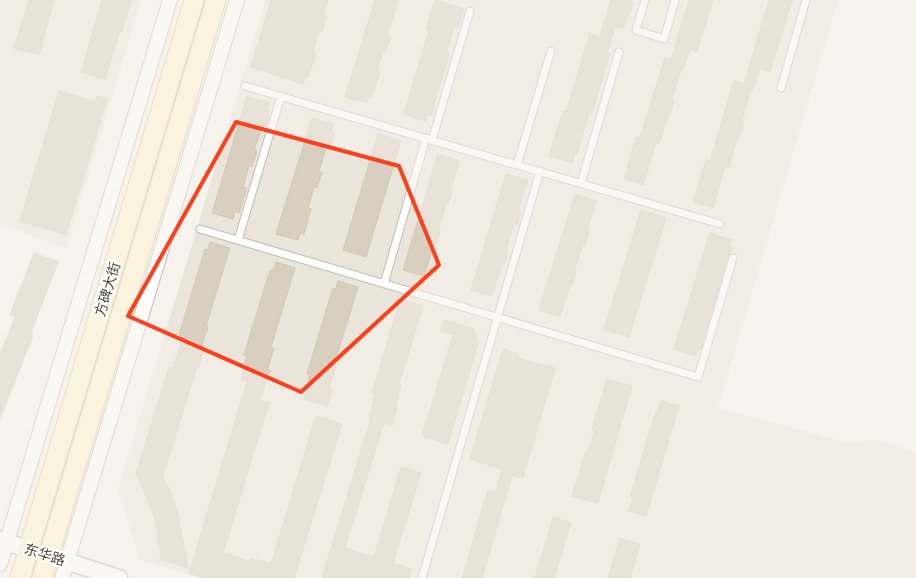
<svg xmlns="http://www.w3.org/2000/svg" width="916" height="578" viewBox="0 0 916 578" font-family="'Golos Text','Noto Sans SC',sans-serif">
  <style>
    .residential { fill: #eae5da }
    .building { fill: #d8cfc1; stroke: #d3c7b4 }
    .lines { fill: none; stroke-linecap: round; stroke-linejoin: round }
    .service-casing { stroke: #c2bbae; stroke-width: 9 }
    .minor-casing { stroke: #c2bbae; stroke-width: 16 }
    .tertiary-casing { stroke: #c2bbae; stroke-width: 19 }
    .secondary-casing { stroke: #d6c79b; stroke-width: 21 }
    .service { stroke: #fff; stroke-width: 7 }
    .minor { stroke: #fff; stroke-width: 14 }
    .tertiary { stroke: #fff; stroke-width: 16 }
    .secondary { stroke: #fff3cd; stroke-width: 19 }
    .marked { fill: none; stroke: #fc3f1d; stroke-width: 4; stroke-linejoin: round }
    .labels { text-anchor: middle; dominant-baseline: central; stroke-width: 5; stroke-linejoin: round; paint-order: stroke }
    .street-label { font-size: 14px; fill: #4b4439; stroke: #fff }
  </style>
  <rect width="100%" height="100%" fill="#f6f3ec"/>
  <path class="residential" d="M 0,0 L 141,0 L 66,249 L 0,223 Z
    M 266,0 L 838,0 L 718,408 L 848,443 L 872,439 L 916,452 L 916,578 L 200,578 L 140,560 L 118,489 Z"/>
  <path class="building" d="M 29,0 L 54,0 L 39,55 L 14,48 Z
    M 102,0 L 131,0 L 122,31 L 120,31 L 105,79 L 81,72 Z
    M 271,0 L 328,0 L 324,15 L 327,16 L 322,32 L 319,31 L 313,52 L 316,53 L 308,78 L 305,77 L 303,84 L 251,67 Z
    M 375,0 L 398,0 L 388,35 L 391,36 L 386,51 L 383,51 L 377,71 L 380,72 L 372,97 L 369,96 L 367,103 L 345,97 Z
    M 435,0 L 464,9 L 458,28 L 454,27 L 446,54 L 449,54 L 431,116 L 427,115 L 425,121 L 404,114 L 429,30 L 426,29 Z
    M 611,0 L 631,0 L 631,2 L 633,3 L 629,16 L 627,15 L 623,29 L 615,27 L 607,53 L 610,53 L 592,113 L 589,112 L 577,154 L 575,154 L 572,163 L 549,156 L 563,111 L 566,112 L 590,34 L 600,37 Z
    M 689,0 L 713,0 L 697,52 L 690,49 L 683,70 L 681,69 L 672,100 L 674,100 L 671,113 L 669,112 L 659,144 L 656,143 L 643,185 L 624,179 L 636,137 L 640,138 L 665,58 L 671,60 Z
    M 769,0 L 792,0 L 770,72 L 760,69 L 752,93 L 750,92 L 741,123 L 744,123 L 740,136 L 738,135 L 729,167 L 725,166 L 713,208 L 693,202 L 706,160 L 710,161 L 734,81 L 744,84 Z
    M 59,91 L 95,102 L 97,96 L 107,99 L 66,235 L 20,221 Z
    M 247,96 L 269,103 L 267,110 L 270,111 L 265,128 L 262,127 L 254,150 L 257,151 L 252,167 L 249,166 L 243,187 L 247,188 L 239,213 L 235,212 L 233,219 L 212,213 Z
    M 312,118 L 334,124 L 331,131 L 335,133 L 330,149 L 326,148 L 319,171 L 322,172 L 317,188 L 314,187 L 308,208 L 311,209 L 304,234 L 300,233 L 298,240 L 276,234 Z
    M 378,134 L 401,141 L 366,257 L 343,250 Z
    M 438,154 L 459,161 L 450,191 L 452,191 L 448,205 L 446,204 L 438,231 L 440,231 L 436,245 L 434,244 L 424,276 L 403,270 Z
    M 506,174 L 528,180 L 518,210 L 521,211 L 517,224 L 514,223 L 506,250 L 508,251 L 504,264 L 502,264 L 492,296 L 471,290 Z
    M 575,194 L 596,201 L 587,231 L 589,231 L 585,245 L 583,244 L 574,271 L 576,271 L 572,285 L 570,284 L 560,317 L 539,310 Z
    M 641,210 L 666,218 L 629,337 L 604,330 Z
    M 710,233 L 732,240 L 729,247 L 733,248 L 728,256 L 701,349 L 698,349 L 696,356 L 674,349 Z
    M 210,242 L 230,248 L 206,326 L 208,327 L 201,349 L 204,350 L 199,367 L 197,366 L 163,476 L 174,500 L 179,519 L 188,568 L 161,559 L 156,524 L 151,508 L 136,474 L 169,367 L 173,369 L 181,343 L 179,342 L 182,336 L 179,335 L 205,249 L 208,250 Z
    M 34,253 L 58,262 L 30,335 L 33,336 L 0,418 L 0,355 L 15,317 L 10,315 Z
    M 276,262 L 295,268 L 271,347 L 274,348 L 267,370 L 270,370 L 260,401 L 269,403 L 223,553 L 249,561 L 251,558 L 271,564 L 316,416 L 342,424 L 294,578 L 206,578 L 189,573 L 247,382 L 241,380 L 247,363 L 245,363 L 247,356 L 244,355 L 270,270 L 273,271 Z
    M 338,281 L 358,287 L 334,365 L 336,366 L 329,388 L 332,389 L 327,406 L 304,399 L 309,382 L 308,381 L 310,375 L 307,374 L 333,288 L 336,289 Z
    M 403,300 L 423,306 L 399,384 L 401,385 L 395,407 L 397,408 L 392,425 L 384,422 L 345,548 L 374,557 L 401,467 L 421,473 L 393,563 L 411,569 L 409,578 L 322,578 L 371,418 L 369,418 L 374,401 L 373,400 L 375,394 L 372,393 L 398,307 L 401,308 Z
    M 444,320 L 471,328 L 474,330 L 478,343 L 448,444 L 422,436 L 453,335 L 441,331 Z
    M 503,349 L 519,354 L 518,358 L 555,368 L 523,478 L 512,475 L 482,578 L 462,578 L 488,490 L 496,492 L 502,469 L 470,459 Z
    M 607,379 L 632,386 L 598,503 L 572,496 L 586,451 L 588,452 L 595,430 L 592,429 Z
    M 661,401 L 679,406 L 646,516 L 628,511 L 633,498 L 630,497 L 656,411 L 658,411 Z
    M 553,517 L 571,523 L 554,578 L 535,578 Z
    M 620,538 L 640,544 L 630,578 L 608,578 Z"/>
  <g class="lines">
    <defs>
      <path id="service" d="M 645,0 L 636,30 L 664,39 L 675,0
        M 245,86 L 720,224
        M 781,88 L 806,0
        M 432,140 L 470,11
        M 517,165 L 551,51
        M 581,183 L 619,52
        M 200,229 L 698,377 L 733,258
        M 238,240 L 281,96
        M 384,284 L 426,138
        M 422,578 L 540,171"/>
      <path id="minor" d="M 0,564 L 170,0
        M 62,578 L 237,0"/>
      <path id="tertiary" d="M 0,540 L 119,578"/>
      <path id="secondary" d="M 20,578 L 194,0
        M 42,578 L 216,0"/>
    </defs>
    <use href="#service" class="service-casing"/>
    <use href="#minor" class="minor-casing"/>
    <use href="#tertiary" class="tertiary-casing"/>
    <use href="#secondary" class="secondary-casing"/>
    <use href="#service" class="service"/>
    <use href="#minor" class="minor"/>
    <use href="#tertiary" class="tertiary"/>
    <use href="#secondary" class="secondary"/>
  </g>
  <path d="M0 0H916V578H0ZM 236,122 L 399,166 L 439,265 L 301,392 L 128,316 Z" fill="#f6f3ec" fill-opacity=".55" fill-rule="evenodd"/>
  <path class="marked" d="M 236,122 L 399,166 L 439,265 L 301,392 L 128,316 Z"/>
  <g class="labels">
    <g class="street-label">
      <text transform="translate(107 289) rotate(-73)">方碑大街</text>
      <text transform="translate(45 554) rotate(18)">东华路</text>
    </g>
  </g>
</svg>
